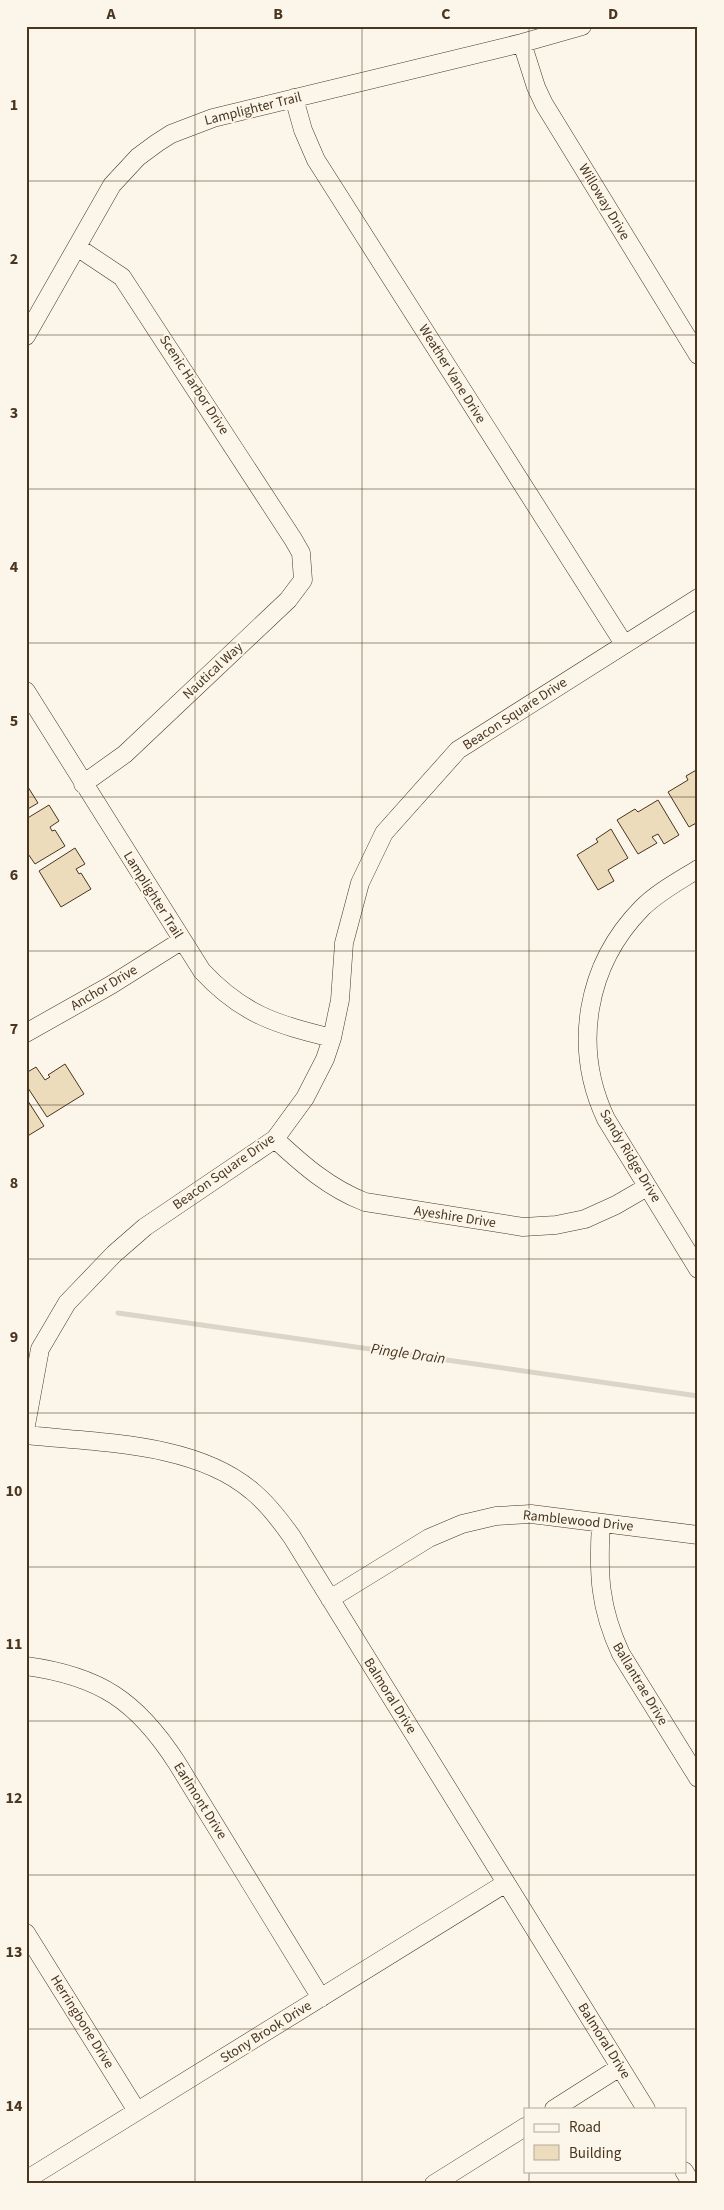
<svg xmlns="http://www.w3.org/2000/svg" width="724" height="2210" viewBox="0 0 724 2210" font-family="'Source Sans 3',sans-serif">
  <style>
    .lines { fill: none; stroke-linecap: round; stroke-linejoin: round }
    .stream { stroke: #dcd4c6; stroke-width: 5 }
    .building { fill: #ecdcbc; stroke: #4a3520 }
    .minor-casing { stroke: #4a3520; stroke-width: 19 }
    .minor { stroke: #fbf6e9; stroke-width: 18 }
    .grid { fill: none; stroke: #4a3520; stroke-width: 1; stroke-opacity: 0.55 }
    .labels { text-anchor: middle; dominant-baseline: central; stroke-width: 4; stroke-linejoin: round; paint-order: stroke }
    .street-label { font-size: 14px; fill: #4a3520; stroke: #fbf6e9 }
    .water-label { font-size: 15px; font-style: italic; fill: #4a3520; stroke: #fbf6e9 }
    .neatline { fill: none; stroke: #4a3520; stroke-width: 2 }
    .grid-label { font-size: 16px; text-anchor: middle; font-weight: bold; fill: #4a3520 }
  </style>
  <rect width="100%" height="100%" fill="#fbf6e9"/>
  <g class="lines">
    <path class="stream" d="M 118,1313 L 698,1396"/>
  </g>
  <path class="building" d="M 698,769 L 698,822 L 689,827 L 668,792 L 688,780 L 686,776 Z
    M 28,787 L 38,803 L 26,810 L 26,788 Z
    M 658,800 L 679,835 L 664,844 L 658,834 L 652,837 L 657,843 L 638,854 L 617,820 L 635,809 L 638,812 Z
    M 49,805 L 59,821 L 50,827 L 52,831 L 55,830 L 65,846 L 35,864 L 26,851 L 26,819 Z
    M 611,829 L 628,858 L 608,870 L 614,881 L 598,890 L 577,855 L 598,842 L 596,839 Z
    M 75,848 L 85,864 L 76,869 L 79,874 L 81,873 L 91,889 L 61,907 L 39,871 Z
    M 65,1064 L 84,1094 L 47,1117 L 26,1085 L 26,1073 L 36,1067 L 45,1080 L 50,1077 L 48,1075 Z
    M 26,1098 L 44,1126 L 26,1137 Z"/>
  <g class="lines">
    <defs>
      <path id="minor" d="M 522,43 L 536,87 L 544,104 L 698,355
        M 294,98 L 303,130 L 316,160 L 624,644
        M 77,247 L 122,277 L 293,539 L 301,553 L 303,580 L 288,600 L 125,754 L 83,784
        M 26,336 L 112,185 L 138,157 L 157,143 L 171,134 L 213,118 L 522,43 L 582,26
        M 26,691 L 202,971 C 243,1015 276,1024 332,1038
        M 698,869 C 679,881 658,892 642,908 C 586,965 572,1047 606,1119 L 698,1269
        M 26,1033 L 111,985 L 181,941
        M 275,1139 C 303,1165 329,1188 365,1202 L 523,1227 L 556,1225 L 585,1219 L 616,1205 L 647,1187
        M 26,1425 L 40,1349 L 67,1303 L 114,1254 L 145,1227 L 275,1139 L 305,1098 L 325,1059 L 332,1038 L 340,1000 L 344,943 L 360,883 L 384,833 L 458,750 L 698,598
        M 26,1435 C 98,1443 195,1442 252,1491 C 268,1504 280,1520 292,1537 L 646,2109
        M 601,1523 C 598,1573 599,1607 621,1654 L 698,1778
        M 330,1599 L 429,1538 L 462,1524 L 496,1516 L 531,1514 L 698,1535
        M 26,1666 C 100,1676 137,1701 177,1763 L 321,1998
        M 26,1933 L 137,2111
        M 554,2109 L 620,2067
        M 684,2171 L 692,2184
        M 26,2180 L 506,1883
        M 434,2184 L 525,2127"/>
    </defs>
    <use href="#minor" class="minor-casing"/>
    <use href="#minor" class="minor"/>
  </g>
  <path class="grid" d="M 195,26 L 195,2184M 362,26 L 362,2184M 529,26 L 529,2109M 26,181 L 698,181M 26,335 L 698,335M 26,489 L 698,489M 26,643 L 698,643M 26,797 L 698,797M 26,951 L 698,951M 26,1105 L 698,1105M 26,1259 L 698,1259M 26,1413 L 698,1413M 26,1567 L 698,1567M 26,1721 L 698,1721M 26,1875 L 698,1875M 26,2029 L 698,2029M 529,2171 L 529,2184"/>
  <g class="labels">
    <g class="street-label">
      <text transform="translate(253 109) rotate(-14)">Lamplighter Trail</text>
      <text transform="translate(604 202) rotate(59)">Willoway Drive</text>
      <text transform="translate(452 374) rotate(58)">Weather Vane Drive</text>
      <text transform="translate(194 385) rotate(57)">Scenic Harbor Drive</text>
      <text transform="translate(213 671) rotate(-43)">Nautical Way</text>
      <text transform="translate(515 714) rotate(-33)">Beacon Square Drive</text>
      <text transform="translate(153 895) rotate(58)">Lamplighter Trail</text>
      <text transform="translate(104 988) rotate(-31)">Anchor Drive</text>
      <text transform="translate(630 1156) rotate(59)">Sandy Ridge Drive</text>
      <text transform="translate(224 1172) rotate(-35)">Beacon Square Drive</text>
      <text transform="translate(455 1217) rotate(9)">Ayeshire Drive</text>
      <text transform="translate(578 1521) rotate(6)">Ramblewood Drive</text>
      <text transform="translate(640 1684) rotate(59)">Ballantrae Drive</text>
      <text transform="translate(390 1696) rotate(58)">Balmoral Drive</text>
      <text transform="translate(200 1801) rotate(58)">Earlmont Drive</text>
      <text transform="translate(82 2022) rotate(58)">Herringbone Drive</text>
      <text transform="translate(266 2032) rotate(-32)">Stony Brook Drive</text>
      <text transform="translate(604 2041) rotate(58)">Balmoral Drive</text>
    </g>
    <g class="water-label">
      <text transform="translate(408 1354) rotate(8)">Pingle Drain</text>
    </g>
  </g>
  <rect width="724" height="2210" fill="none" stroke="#fbf6e9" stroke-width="55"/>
  <rect x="524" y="2108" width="162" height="65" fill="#fbf6e9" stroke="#b4a999"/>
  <rect x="534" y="2124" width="25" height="8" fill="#fbf6e9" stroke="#b4a999"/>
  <text x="569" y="2132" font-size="15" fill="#4a3520">Road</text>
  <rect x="534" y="2145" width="25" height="15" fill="#ecdcbc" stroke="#b4a999"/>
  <text x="569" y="2158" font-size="15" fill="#4a3520">Building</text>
  <rect x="28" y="28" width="668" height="2154" class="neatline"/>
  <g class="grid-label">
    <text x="111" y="19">A</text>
    <text x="278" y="19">B</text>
    <text x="446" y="19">C</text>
    <text x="613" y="19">D</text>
    <text x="14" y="110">1</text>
    <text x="14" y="264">2</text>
    <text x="14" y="418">3</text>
    <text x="14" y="572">4</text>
    <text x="14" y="726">5</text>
    <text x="14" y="880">6</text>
    <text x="14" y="1034">7</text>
    <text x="14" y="1188">8</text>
    <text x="14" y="1342">9</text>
    <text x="14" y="1496">10</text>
    <text x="14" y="1649">11</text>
    <text x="14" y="1803">12</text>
    <text x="14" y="1957">13</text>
    <text x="14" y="2111">14</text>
  </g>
</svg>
